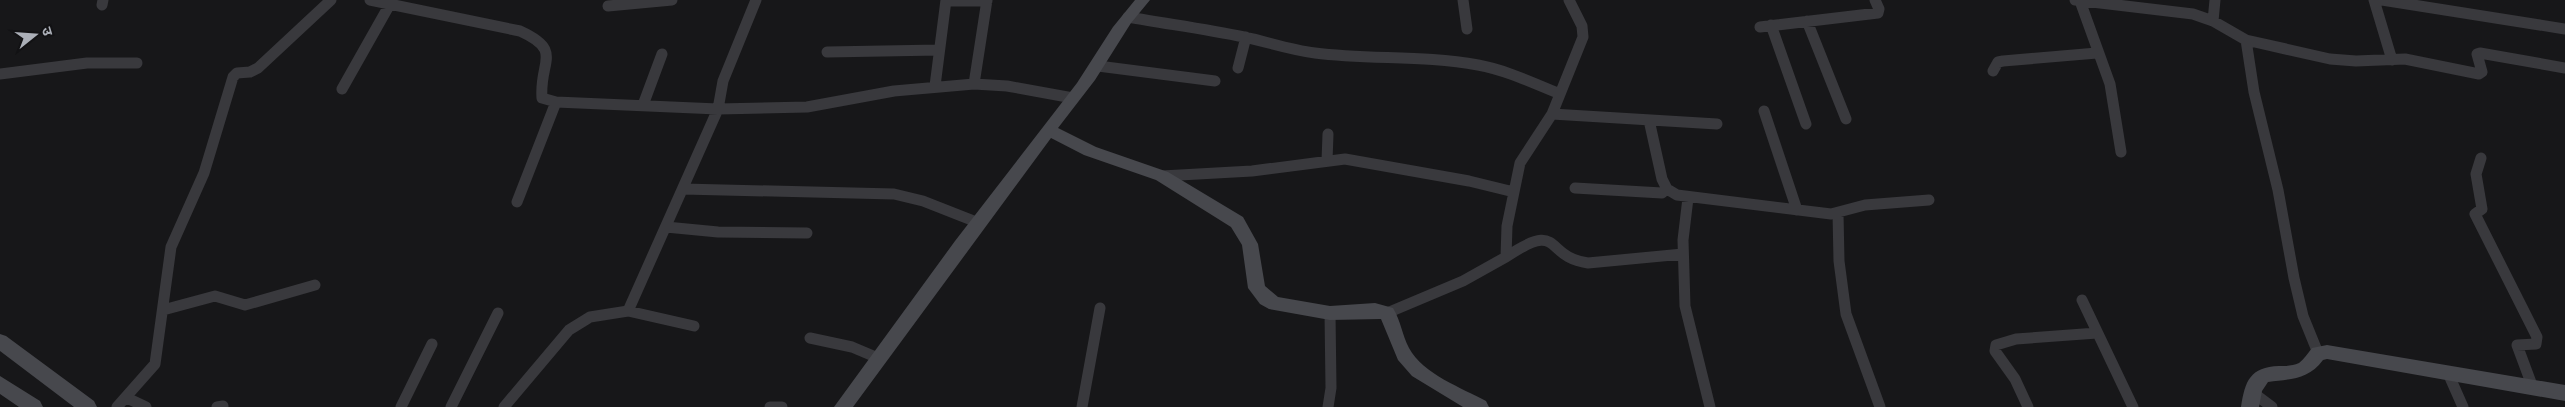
<svg xmlns="http://www.w3.org/2000/svg" width="2565" height="407" viewBox="0 0 2565 407" font-family="Ubuntu,'Noto Sans Devanagari',sans-serif">
  <style>
    .lines { fill: none; stroke-linecap: round; stroke-linejoin: round }
    .street { stroke: #39393d; stroke-width: 11 }
    .secondary { fill: #47484d; fill-rule: evenodd }
  </style>
  <rect width="100%" height="100%" fill="#171719"/>
  <g class="lines">
    <path class="street" d="M 370,0 L 520,31 C 564,51 539,61 542,98 L 556,102 L 718,109 L 807,107 L 894,91 L 974,84 L 1007,86 L 1073,98
      M 1463,0 L 1467,29
      M 2075,0 L 2193,14 L 2213,21 L 2246,40 L 2330,59 L 2356,61 L 2405,59 L 2479,74 L 2482,72 L 2477,54 L 2480,53 L 2565,68
      M 2374,0 L 2392,60
      M 2382,0 L 2565,29
      M 946,1 L 987,1
      M 2080,1 L 2110,84 L 2121,152
      M 102,5 L 103,0
      M 608,6 L 672,0
      M 1128,17 C 1167,24 1206,29 1244,37 C 1268,42 1290,50 1315,53 C 1369,60 1424,55 1478,65 C 1506,70 1533,83 1560,94
      M 1807,21 L 1846,119
      M 2213,21 L 2215,0
      M 1771,25 L 1806,124
      M 1760,27 L 1878,13 L 1879,9 L 1875,0
      M 2246,40 L 2254,92 L 2278,190 L 2294,278 L 2303,316 L 2318,353
      M 827,52 L 939,50
      M 1098,66 L 1215,81
      M 1238,68 L 1246,37
      M 1993,71 L 1998,62 L 2003,61 L 2097,53
      M 0,74 L 87,63 L 137,63
      M 974,84 L 987,0
      M 935,86 L 946,0
      M 342,89 L 390,4
      M 643,105 L 662,54
      M 1764,111 L 1797,210
      M 1552,114 L 1717,124
      M 1649,120 L 1662,179 L 1667,189 L 1677,195 L 1831,214 L 1865,205 L 1929,200
      M 2481,158 L 2476,174 L 2482,209 L 2475,214 L 2537,337 L 2536,344 L 2517,345 L 2533,388
      M 1327,161 L 1328,134
      M 1162,176 L 1252,171 L 1345,159 L 1469,181 L 1514,192
      M 1575,188 L 1662,193 L 1667,189
      M 683,189 L 894,194 L 923,201 L 979,223
      M 1688,198 L 1683,240 L 1685,306 L 1710,407
      M 517,202 L 556,102
      M 1838,213 L 1839,261 L 1846,314 L 1880,407
      M 666,227 L 718,232 L 807,233
      M 1506,257 C 1563,219 1543,257 1588,263 L 1683,254
      M 2082,300 L 2133,407
      M 163,310 L 215,296 L 245,305 L 315,285
      M 628,311 L 718,109 L 723,81 L 756,0
      M 1387,313 L 1463,281 L 1506,257 L 1507,226 L 1520,163 L 1552,114 L 1583,37 L 1582,26 L 1569,0
      M 810,338 L 852,347 L 878,358
      M 2448,373 L 2463,407
      M 2252,392 L 2272,407
      M 127,398 L 146,407
      M 117,407 L 155,364 L 171,247 L 204,173 L 233,77 L 237,73 L 250,72 L 258,68 L 331,0
      M 217,407 L 223,406
      M 401,407 L 432,344
      M 451,407 L 498,313
      M 504,407 L 569,330 L 590,317 L 628,311 L 694,326
      M 770,407 L 782,407
      M 1082,407 L 1100,308
      M 1328,407 L 1331,388 L 1330,313
      M 2028,407 L 2015,379 L 1995,351 L 1996,345 L 2016,339 L 2097,333"/>
    <path class="secondary" d="M 1135,0 L 1150,0 L 1131,23 L 1095,80 L 1058,128 L 1096,147 L 1168,172 L 1243,217 L 1258,244 L 1265,286 L 1278,297 L 1330,306 L 1375,303 L 1393,308 C 1401,321 1402,335 1409,348 C 1423,374 1462,388 1486,401 L 1489,407 L 1463,407 L 1412,376 L 1398,360 L 1381,319 L 1330,320 L 1269,309 L 1260,304 L 1248,288 L 1242,245 L 1231,227 L 1156,180 L 1084,155 L 1051,138 L 853,407 L 834,407 L 955,241 L 1077,83 L 1113,27 Z
      M 0,334 L 6,336 L 94,401 L 97,407 L 74,407 L 0,351 Z
      M 2327,345 L 2565,385 L 2565,401 L 2327,359 L 2323,360 C 2308,380 2291,379 2268,382 L 2262,391 L 2259,407 L 2241,407 C 2245,381 2250,367 2279,366 C 2286,366 2293,366 2299,363 C 2304,359 2308,353 2312,348 Z
      M 0,376 L 40,401 L 43,407 L 19,407 L 0,394 Z"/>
  </g>
  <g transform="translate(35 35) rotate(73)" stroke="#121214" stroke-width="4" paint-order="stroke">
  <path d="M0-4L9 19L0 12L-9 19Z" fill="#abafb7"/>
  <text y="-8" font-size="14" font-weight="bold" text-anchor="middle" fill="#abafb7">उ</text>
  </g>
</svg>
